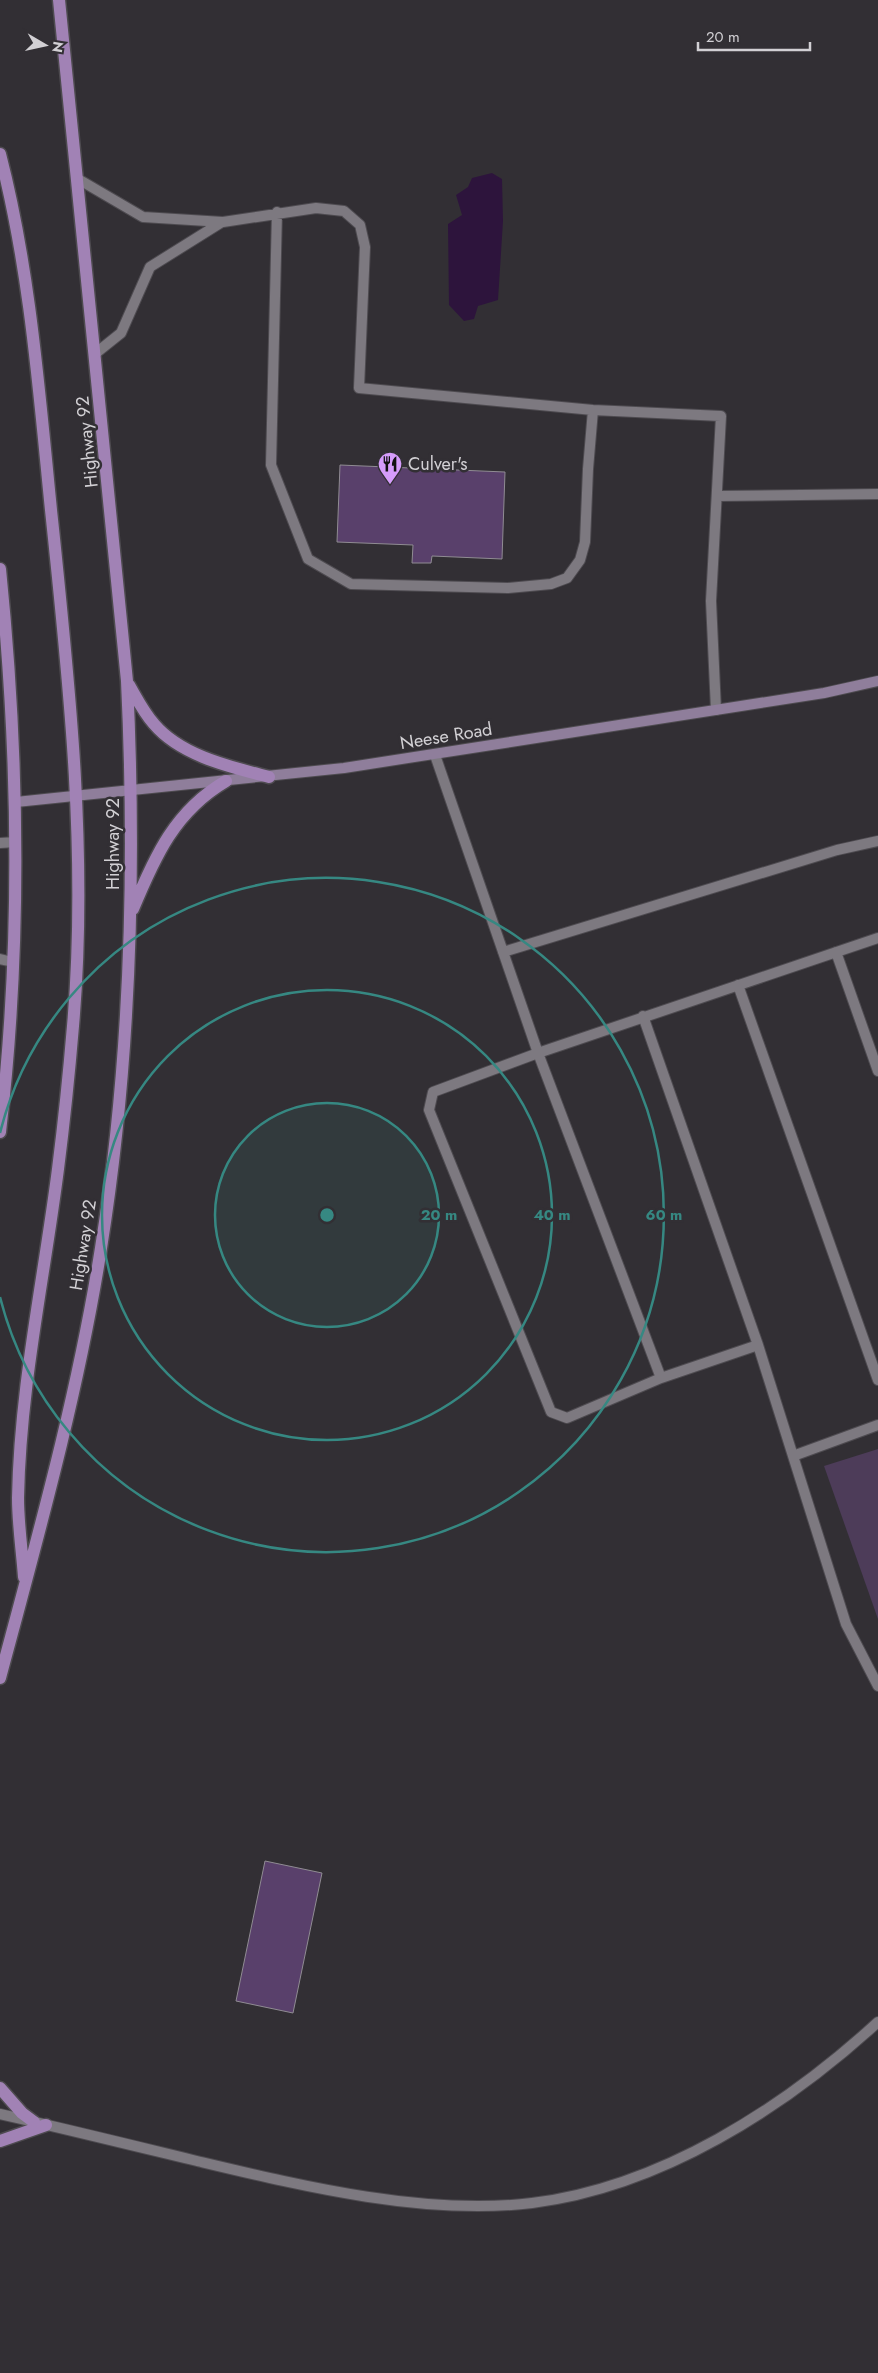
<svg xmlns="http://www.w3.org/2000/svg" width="878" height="2373" viewBox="0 0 878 2373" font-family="Jost,sans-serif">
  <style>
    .green { fill: #4d3c59 }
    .water { fill: #2d143c }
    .building { fill: #59406b; stroke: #908c93 }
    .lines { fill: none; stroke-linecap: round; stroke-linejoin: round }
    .lane-casing { stroke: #4e4b50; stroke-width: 12 }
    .street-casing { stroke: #4e4b50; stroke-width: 12 }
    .secondary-casing { stroke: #4e4b50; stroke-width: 12 }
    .primary-casing { stroke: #4e4b50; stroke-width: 15 }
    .lane { stroke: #7d7980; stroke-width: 10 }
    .street { stroke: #7d7980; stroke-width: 10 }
    .secondary { stroke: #8f7e9b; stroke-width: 10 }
    .primary { stroke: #a182b5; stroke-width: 12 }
    .ring { fill: none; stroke: #368882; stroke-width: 2.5 }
    .labels { text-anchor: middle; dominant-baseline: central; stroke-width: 5; stroke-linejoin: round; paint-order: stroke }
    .street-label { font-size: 18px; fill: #d2d0d4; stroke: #322f34 }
    .poi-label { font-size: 18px; fill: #d2d0d4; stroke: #322f34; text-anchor: start }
    .centre { fill: #368882; stroke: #322f34; stroke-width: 2.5 }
    .ring-label { font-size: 15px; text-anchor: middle; font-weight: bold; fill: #368882; stroke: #322f34; stroke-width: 5; stroke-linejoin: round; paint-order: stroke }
  </style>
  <rect width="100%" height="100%" fill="#322f34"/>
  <path class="green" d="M 878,1449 L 878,1619 L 824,1466 Z"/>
  <path class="water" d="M 492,173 L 502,179 L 503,221 L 498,300 L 478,306 L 474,319 L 464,321 L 449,305 L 448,224 L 462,215 L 456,195 L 468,187 L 472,178 Z"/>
  <path class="building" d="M 340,465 L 505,472 L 502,559 L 432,556 L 431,563 L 412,563 L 413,545 L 337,542 Z
    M 265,1861 L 322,1873 L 293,2013 L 236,2001 Z"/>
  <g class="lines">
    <defs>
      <path id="lane" d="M 78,179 L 143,217 L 223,222 L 316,208 L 344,211 L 360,225 L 365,247 L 359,388 L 593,410 L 721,416 L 711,601 L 716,710
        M 277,212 L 271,465 L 308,559 L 351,584 L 508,588 L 551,584 L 567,578 L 580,560 L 585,542 L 588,469 L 593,410
        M 96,353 L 121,333 L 150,267 L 222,222
        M 717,496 L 878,494
        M 435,755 L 538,1053 L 878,938
        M 0,843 L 16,842
        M 503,952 L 837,850 L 878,841
        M 836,952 L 878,1071
        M 0,959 L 13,962
        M 738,985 L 878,1380
        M 643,1016 L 758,1345 L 846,1624 L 878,1686
        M 661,1378 L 567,1418 L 551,1412 L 429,1110 L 433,1092 L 538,1053 L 661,1378 L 758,1345
        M 793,1456 L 878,1425"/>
      <path id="street" d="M 0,2114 C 66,2129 131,2145 197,2161 C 302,2186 425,2216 532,2203 C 661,2187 784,2108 878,2022"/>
      <path id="secondary" d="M 16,802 L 344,768 L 741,706 L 824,693 L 878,681"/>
      <path id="primary" d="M 0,154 C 30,270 39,391 51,510 C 69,681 88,854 73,1026 C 69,1074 64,1122 58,1169 C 44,1279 20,1387 18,1498 C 18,1524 22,1550 24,1577
        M 0,569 C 19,756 22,945 0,1132
        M 129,685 C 137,699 144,713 154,724 C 181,756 231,767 269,777
        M 133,909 C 155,856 175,811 226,781
        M 0,1678 C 38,1536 78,1394 101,1248 C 131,1061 136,871 127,681 L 59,0
        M 0,2088 L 22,2113 L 34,2122
        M 0,2141 L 46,2125"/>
    </defs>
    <use href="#lane" class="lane-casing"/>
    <use href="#street" class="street-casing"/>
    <use href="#secondary" class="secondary-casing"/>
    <use href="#primary" class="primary-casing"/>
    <use href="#lane" class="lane"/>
    <use href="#street" class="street"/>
    <use href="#secondary" class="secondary"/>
    <use href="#primary" class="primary"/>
  </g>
  <circle cx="327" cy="1215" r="112" fill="#368882" fill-opacity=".12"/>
  <g class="ring">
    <circle cx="327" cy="1215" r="112"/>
    <circle cx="327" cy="1215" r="225"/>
    <path d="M0 1133A337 337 0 1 1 0 1297"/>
  </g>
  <defs>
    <symbol id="restaurant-pin" viewBox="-11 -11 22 30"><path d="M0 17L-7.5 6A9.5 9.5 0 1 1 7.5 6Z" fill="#d59cfb" stroke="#322f34"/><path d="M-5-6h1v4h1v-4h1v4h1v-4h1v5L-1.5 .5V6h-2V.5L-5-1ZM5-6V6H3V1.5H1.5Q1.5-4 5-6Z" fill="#111"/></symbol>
  </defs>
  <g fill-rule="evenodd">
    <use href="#restaurant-pin" x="376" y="450" width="28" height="38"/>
  </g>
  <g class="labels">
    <g class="street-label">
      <text transform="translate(87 442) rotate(-96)">Highway 92</text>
      <text transform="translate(446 736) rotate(-9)">Neese Road</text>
      <text transform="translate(113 844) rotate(-90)">Highway 92</text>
      <text transform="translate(83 1245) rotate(-81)">Highway 92</text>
    </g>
    <g class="poi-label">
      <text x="408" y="464">Culver's</text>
    </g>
  </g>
  <circle cx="327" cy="1215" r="8" class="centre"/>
  <g class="ring-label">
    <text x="439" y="1220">20 m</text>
    <text x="552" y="1220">40 m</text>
    <text x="664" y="1220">60 m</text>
  </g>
  <g transform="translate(45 45) rotate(99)" stroke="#322f34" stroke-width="4" paint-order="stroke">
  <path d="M0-4L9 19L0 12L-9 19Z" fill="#d2d0d4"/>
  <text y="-8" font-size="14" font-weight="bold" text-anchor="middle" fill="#d2d0d4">N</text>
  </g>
  <path d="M698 42v8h112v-8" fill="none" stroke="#d2d0d4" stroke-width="2.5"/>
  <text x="706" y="42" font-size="15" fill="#d2d0d4" stroke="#322f34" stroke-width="4" paint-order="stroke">20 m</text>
</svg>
